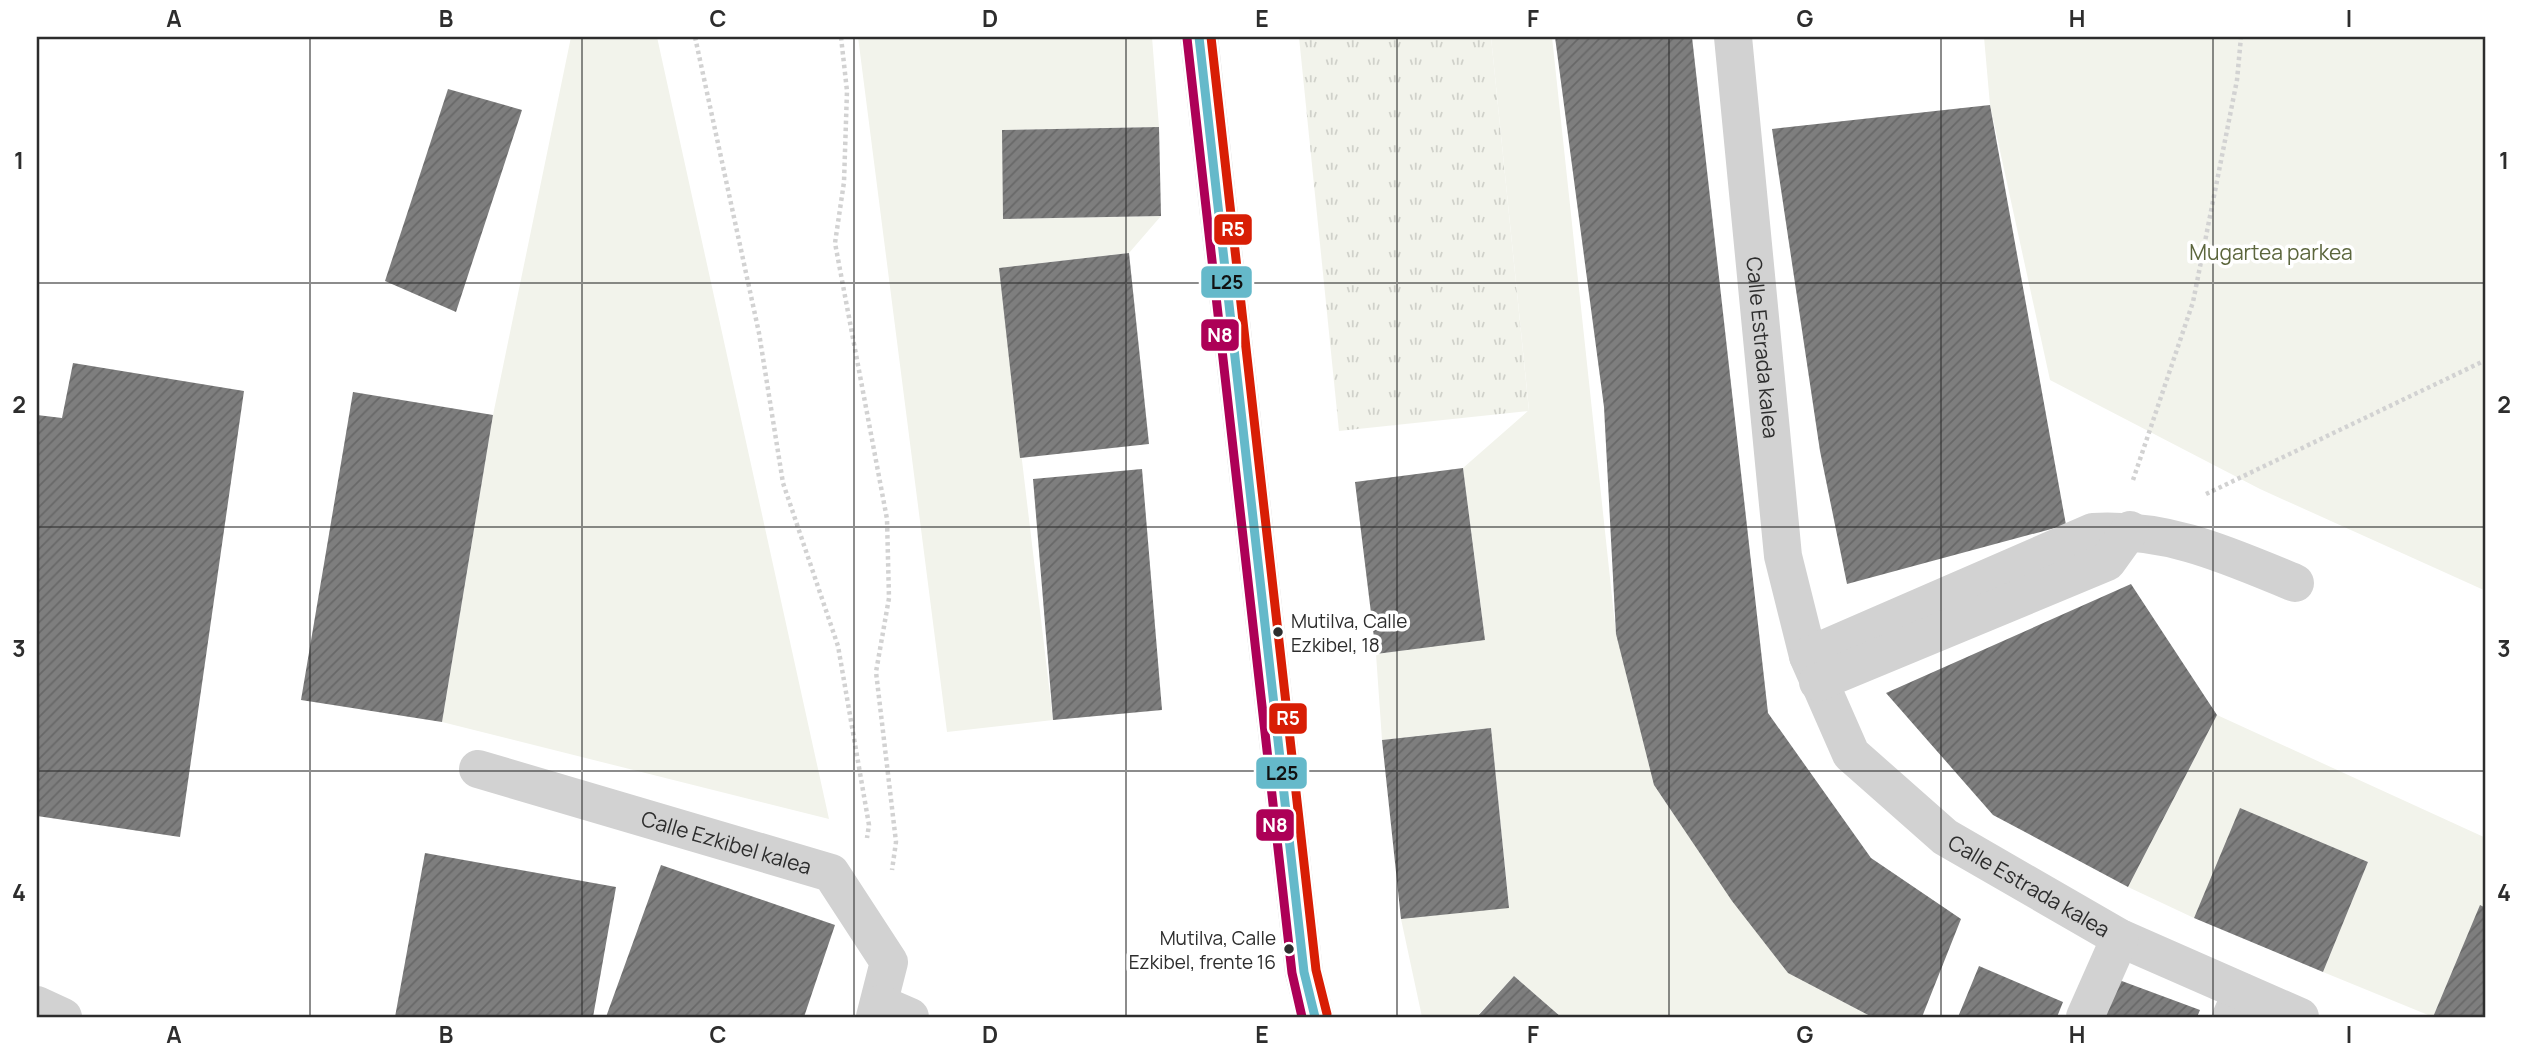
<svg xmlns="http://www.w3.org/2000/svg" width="2523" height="1054" viewBox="0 0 2523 1054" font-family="Manrope,sans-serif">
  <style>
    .grass { fill: url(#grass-tufts) }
    .green { fill: #f2f3eb }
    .building { fill: url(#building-hatch) }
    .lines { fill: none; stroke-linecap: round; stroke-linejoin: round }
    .path { stroke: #d2d2d2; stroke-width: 4.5; stroke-dasharray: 3.5 3.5; stroke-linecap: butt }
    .pedestrian { stroke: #d2d2d2; stroke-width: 38 }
    .minor { stroke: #d2d2d2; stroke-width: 38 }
    .tertiary { stroke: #d2d2d2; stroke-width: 38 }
    .bus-1-casing { stroke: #fff; stroke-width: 14 }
    .bus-2-casing { stroke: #fff; stroke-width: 14 }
    .bus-3-casing { stroke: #fff; stroke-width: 14 }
    .bus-1 { stroke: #65b9ca; stroke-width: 9 }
    .bus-2 { stroke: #ad0057; stroke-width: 9 }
    .bus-3 { stroke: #d81e05; stroke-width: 9 }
    .grid { fill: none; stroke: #2d2d2d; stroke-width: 2; stroke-opacity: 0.55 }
    .bus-dot { fill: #2d2d2d; stroke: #fff; stroke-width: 2.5 }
    .labels { text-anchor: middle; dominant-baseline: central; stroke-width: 7; stroke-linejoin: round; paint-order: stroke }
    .bus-label { font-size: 19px; fill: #2d2d2d; stroke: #fff; text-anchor: start }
    .park-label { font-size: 21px; fill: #5c663d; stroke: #fff }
    .street-label { font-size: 21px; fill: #2d2d2d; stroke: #fff }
    .line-badge { stroke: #fff; stroke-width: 2.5 }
    .badge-label { font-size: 19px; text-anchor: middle; font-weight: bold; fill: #fff }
    .pale-badge-label { font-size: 19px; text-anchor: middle; font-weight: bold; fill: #111 }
    .neatline { fill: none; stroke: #2d2d2d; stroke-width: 2.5 }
    .grid-label { font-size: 23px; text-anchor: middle; font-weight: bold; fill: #2d2d2d }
  </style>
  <defs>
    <pattern id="grass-tufts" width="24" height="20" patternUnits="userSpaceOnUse" patternTransform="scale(1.75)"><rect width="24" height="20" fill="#f2f3eb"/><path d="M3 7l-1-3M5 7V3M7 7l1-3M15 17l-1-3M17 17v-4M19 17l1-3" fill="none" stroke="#d0d1ca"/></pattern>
    <pattern id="building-hatch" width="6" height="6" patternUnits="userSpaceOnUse" patternTransform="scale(1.75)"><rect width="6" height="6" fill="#7e7e7e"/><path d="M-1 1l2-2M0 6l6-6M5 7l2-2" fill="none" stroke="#686868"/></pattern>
  </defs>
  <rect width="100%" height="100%" fill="#fff"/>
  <path class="grass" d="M 1299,37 L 1491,37 L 1529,411 L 1339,431 Z"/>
  <path class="green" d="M 571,37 L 657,37 L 829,819 L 442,722 L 493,415 Z
    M 858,37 L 1152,37 L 1159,127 L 1003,130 L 1003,219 L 1161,216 L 1129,253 L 999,268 L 1053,720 L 947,732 Z
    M 1491,37 L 1552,37 L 1616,634 L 1788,972 L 1872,1017 L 1561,1017 L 1514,976 L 1476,1017 L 1422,1017 L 1401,919 L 1509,907 L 1491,728 L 1382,740 L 1376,654 L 1485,639 L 1463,468 L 1529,410 Z
    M 1984,37 L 2486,37 L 2486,591 L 2260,489 L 2050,380 L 1990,105 Z
    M 2217,715 L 2486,838 L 2486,908 L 2480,906 L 2433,1017 L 2323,972 L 2368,862 L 2241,809 L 2194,918 L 2128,887 Z"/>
  <path class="building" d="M 1555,37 L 1692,37 L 1768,713 L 1871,858 L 1961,919 L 1922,1017 L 1872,1017 L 1788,973 L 1732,901 L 1654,785 L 1616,634 L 1604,407 Z
    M 448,89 L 522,110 L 456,312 L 385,281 Z
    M 1990,105 L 2066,525 L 1847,584 L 1820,451 L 1772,129 Z
    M 1159,127 L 1161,216 L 1003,219 L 1002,130 Z
    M 1129,253 L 1149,444 L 1020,458 L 999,268 Z
    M 73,363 L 244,391 L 180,837 L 37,816 L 37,415 L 62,418 Z
    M 353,392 L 493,415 L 442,722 L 301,700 Z
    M 1463,468 L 1485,640 L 1376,654 L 1355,482 Z
    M 1142,469 L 1162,710 L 1053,720 L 1033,479 Z
    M 2131,584 L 2217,715 L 2128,887 L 1993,815 L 1886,693 Z
    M 1491,728 L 1509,908 L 1401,919 L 1382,740 Z
    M 2240,808 L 2368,862 L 2323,972 L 2194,918 Z
    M 425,853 L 616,887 L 593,1017 L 395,1017 Z
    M 661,865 L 835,925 L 804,1017 L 606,1017 Z
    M 2480,905 L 2486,908 L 2486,1017 L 2433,1017 Z
    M 1979,966 L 2063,1002 L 2057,1017 L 1958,1017 Z
    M 1514,976 L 1561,1017 L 1477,1017 Z
    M 2111,977 L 2200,1010 L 2197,1017 L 2096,1017 Z"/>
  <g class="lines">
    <path class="path" d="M 695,37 L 759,333 L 783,483 L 838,646 L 869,825 L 867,838
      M 841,37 L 847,91 L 844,182 L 835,243 L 887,519 L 889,598 L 876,672 L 896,842 L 892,870
      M 2133,480 L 2193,302 L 2237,80 L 2241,37
      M 2206,494 L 2486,360"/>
    <path class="pedestrian" d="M 2231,1017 L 2242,992"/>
    <g class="minor">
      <path id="s1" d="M 1733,37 L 1783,556 L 1808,656 L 1851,754 L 1945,837 L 2120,938 L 2300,1017"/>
      <path d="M 1808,656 L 2093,532 C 2169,528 2227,555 2295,583"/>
      <path d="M 1818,682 L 2107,562 L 2130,530"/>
      <path id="s2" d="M 478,769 L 831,873 L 889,962 L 875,1017"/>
      <path d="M 880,1004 L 910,1017"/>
      <path d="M 2085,1017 L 2120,938"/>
    </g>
    <path class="tertiary" d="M 1199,37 L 1304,972 L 1315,1017
      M 37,1005 L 63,1017"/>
    <defs>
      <path id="bus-1" d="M 1199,37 L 1304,972 L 1315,1017"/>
      <path id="bus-2" d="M 1187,38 L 1292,973 L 1302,1017"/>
      <path id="bus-3" d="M 1211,37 L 1316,970 L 1327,1014"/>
    </defs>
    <use href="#bus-1" class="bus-1-casing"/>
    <use href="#bus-2" class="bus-2-casing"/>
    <use href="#bus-3" class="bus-3-casing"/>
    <use href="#bus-1" class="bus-1"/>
    <use href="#bus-2" class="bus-2"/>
    <use href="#bus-3" class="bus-3"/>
  </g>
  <path class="grid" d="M 310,37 L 310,1017M 582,37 L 582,1017M 854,37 L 854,1017M 1126,37 L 1126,1017M 1397,37 L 1397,1017M 1669,37 L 1669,1017M 1941,37 L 1941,1017M 2213,37 L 2213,1017M 37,283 L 2486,283M 37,527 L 2486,527M 37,771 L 2486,771"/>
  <g class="bus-dot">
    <circle cx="1278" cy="632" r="6"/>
    <circle cx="1289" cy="949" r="6"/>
  </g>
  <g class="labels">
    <g class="bus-label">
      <text x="1291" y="621">Mutilva, Calle<tspan x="1291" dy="24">Ezkibel, 18</tspan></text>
      <text x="1276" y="938" text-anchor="end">Mutilva, Calle<tspan x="1276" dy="24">Ezkibel, frente 16</tspan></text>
    </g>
    <g class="park-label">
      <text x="2271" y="252">Mugartea parkea</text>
    </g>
    <g class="street-label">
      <text stroke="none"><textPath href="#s1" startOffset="312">Calle Estrada kalea</textPath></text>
      <text stroke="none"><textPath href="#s2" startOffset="259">Calle Ezkibel kalea</textPath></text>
      <text stroke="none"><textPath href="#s1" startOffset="954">Calle Estrada kalea</textPath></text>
    </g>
  </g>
  <g class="line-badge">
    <rect x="1213" y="213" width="40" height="33" rx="7" fill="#d81e05"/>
    <rect x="1200" y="265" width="53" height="34" rx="7" fill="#65b9ca"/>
    <rect x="1200" y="318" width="40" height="34" rx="7" fill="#ad0057"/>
    <rect x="1268" y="702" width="40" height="33" rx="7" fill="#d81e05"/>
    <rect x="1255" y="756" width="53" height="34" rx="7" fill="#65b9ca"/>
    <rect x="1255" y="808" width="40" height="34" rx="7" fill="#ad0057"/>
  </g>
  <g class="badge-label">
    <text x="1233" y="236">R5</text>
    <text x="1220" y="342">N8</text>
    <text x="1288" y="725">R5</text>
    <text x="1275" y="832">N8</text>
  </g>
  <g class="pale-badge-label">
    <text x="1227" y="289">L25</text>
    <text x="1282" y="780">L25</text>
  </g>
  <rect width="2523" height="1054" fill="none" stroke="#ffffff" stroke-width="77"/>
  <rect x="38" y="38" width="2446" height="978" class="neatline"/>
  <g class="grid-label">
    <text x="174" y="27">A</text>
    <text x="446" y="27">B</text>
    <text x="718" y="27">C</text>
    <text x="990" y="27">D</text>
    <text x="1262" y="27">E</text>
    <text x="1533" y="27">F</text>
    <text x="1805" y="27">G</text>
    <text x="2077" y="27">H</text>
    <text x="2349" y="27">I</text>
    <text x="19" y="169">1</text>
    <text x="2504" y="169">1</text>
    <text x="19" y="413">2</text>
    <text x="2504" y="413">2</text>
    <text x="19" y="657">3</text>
    <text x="2504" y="657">3</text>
    <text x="19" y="901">4</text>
    <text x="2504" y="901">4</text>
    <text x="174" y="1043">A</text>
    <text x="446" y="1043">B</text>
    <text x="718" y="1043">C</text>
    <text x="990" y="1043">D</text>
    <text x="1262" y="1043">E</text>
    <text x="1533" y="1043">F</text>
    <text x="1805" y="1043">G</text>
    <text x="2077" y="1043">H</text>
    <text x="2349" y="1043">I</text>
  </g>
</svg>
